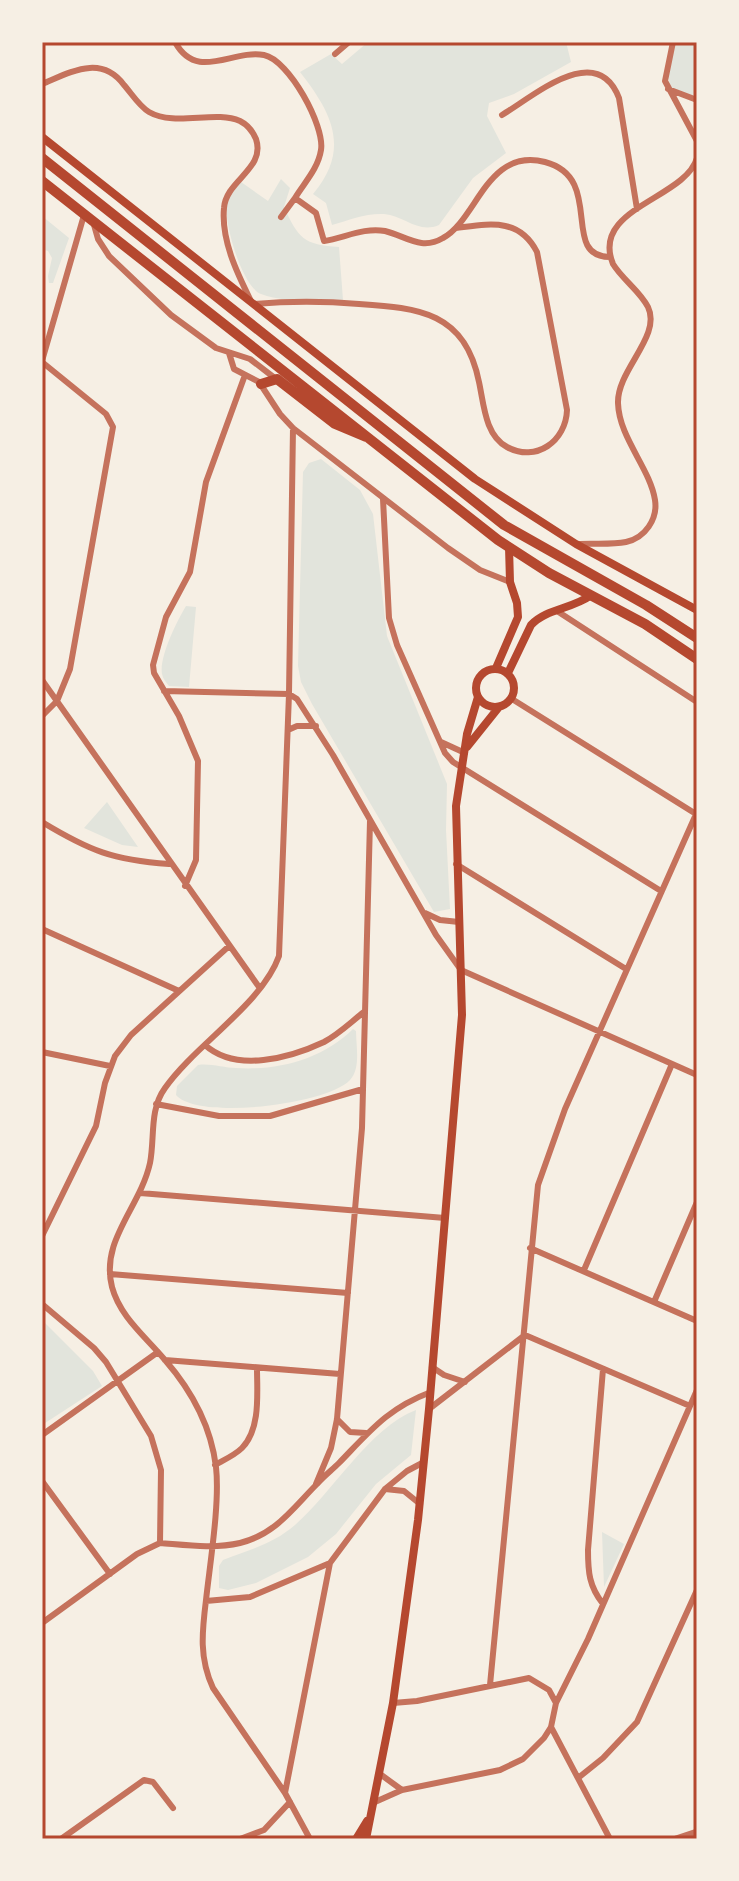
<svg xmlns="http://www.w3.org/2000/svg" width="739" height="1881" viewBox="0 0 739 1881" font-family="Cabin,sans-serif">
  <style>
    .green { fill: #e2e4dc }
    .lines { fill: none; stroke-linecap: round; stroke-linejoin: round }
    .minor { stroke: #c5725c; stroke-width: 6 }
    .tertiary { stroke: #c5725c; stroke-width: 7 }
    .secondary { stroke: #b5482f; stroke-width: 8 }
    .motorway { stroke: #b5482f; stroke-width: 10 }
    .neatline { fill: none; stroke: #b5482f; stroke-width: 3 }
  </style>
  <rect width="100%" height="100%" fill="#f6efe4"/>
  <path class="green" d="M 368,42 L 566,42 L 571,62 L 514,94 L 489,103 L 487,116 L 506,153 L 473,178 L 439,225 C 418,234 405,216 384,214 C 366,213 349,220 332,225 L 326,203 L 313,194 C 351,149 332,113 300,72 L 331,54 L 342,64 Z
    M 676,42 L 697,42 L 697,98 L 670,88 L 668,73 Z
    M 281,179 L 290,188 L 284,207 C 298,238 304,245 339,247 L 343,300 C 316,301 286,303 261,294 C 242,287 223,221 227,203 C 229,194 235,188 241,182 L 268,201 Z
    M 42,216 L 69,238 L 53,283 L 49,283 L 48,276 L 52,258 L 48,251 L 42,249 Z
    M 321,459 L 360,490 L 373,514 L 387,636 L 447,784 L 446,830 L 450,909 L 434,912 L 312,704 L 301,682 L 298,666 L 303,472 L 309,463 Z
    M 186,606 L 196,607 L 189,687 L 169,686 C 166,682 163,679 162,674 C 159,657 177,621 186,606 Z
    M 107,802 L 138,847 L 122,845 L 84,828 Z
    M 353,1029 L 356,1031 C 356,1045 361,1069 350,1080 C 328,1104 199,1121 176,1095 L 177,1086 L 198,1065 C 210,1063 224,1068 236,1068 C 278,1071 323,1059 353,1029 Z
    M 42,1320 L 93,1371 L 102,1386 L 42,1425 Z
    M 416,1410 L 411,1455 L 376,1484 L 336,1534 L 308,1557 L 256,1583 L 228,1590 L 219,1588 L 219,1566 L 223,1560 C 249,1550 273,1544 295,1525 C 332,1493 370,1427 416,1410 Z
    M 602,1532 L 624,1544 L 604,1587 Z"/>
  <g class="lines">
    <path class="minor" d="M 175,42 C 197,82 232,49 264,55 C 289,60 325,126 321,150 C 318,169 304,183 295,198 L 316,213 L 324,241 C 344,238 364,227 385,231 C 406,236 421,251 443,238 C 477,220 487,147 545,162 C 606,178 559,257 610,257
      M 673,42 L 665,81 L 697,141
      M 335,54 L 349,42
      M 42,84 C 71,72 101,54 124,85 C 132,94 139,106 149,112 C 175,127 215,110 240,121 C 248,125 253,132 256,139 C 266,169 226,180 224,208 C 221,240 237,273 251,301
      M 668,89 L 697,100
      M 502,115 C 534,96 597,40 619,98 L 637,209
      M 281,217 L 295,198
      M 94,225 L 98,239 L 109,256 L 171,315 L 216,348 L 250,359 L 276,379
      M 254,304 C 289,301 324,301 359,304 C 419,308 465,312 479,382 C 484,405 485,435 507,447 C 536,463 566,441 567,410 L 537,252 C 519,217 489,224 456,228
      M 229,353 L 234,369 L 259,382 L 280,414 L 293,428 L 448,548 L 480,570 L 510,582
      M 42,361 L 84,215
      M 42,362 L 106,414 L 113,427 L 70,669 L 57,701 L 42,716
      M 293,428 L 289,694 L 279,956 C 262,1004 195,1045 165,1088 C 149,1110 155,1138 150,1163 C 140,1208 100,1240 112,1287 C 120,1317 146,1337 165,1360 C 192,1391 211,1426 216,1467 C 220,1503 210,1563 206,1600 C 202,1632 199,1658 213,1688 L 285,1793 L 310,1839
      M 383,499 L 389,618 L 397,645 L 445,753 L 453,762 L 661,891
      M 577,544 C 593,543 611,545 626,542 C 645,538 658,519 655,500 C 650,468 619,438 618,403 C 617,370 662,336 648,307 C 640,291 622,279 613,264 C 590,208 685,199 697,158
      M 557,611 L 697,702
      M 42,680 L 259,987
      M 164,691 L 289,694 L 297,699 L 333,755 L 436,935 L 461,970 L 697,1075
      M 512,699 L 696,814
      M 288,730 L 297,726 L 316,726
      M 441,742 L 465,753
      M 42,822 C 90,851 113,860 169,864
      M 456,864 L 626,969
      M 185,886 L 196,860 L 198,761 L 179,716 L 154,673 L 153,665 L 166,617 L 190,572 L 206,482 L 245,375
      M 425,913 L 440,920 L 459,922
      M 42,929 L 179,991
      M 205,1045 C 236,1073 290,1058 324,1042 C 339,1034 351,1022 364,1012
      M 42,1052 L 110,1066
      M 156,1104 L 219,1116 L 270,1116 L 363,1089
      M 140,1193 L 445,1218
      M 42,1236 L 96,1126 L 105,1083 L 115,1056 L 131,1035 L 228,947
      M 530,1248 L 697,1321
      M 584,1270 L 672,1064
      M 110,1274 L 348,1293
      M 654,1302 L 697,1202
      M 42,1304 L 94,1348 L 106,1362 L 151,1436 L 161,1470 L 160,1543
      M 525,1335 L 690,1406
      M 165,1360 L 340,1374
      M 432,1367 L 444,1375 L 465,1382
      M 603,1369 L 588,1550 C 588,1572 589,1586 603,1604
      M 429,1409 L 525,1335
      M 337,1419 L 350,1432 L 366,1433
      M 42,1435 L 158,1352
      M 215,1465 C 224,1460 235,1455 242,1448 C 261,1429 257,1392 257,1368
      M 42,1481 L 110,1574
      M 316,1484 L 331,1448 L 337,1419 L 362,1128 L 370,821
      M 385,1489 L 404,1491 L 420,1504
      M 206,1601 L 250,1597 L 330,1563 L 385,1489 L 407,1471 L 424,1462
      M 42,1623 L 137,1554 L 160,1543 C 186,1545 214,1549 240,1543 C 276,1534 293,1508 317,1484 C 324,1476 332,1470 339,1463 C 370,1431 388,1408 431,1392
      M 490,1685 L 538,1185 L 565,1109 L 697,812
      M 393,1703 L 417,1701 L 529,1678 L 549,1690 L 556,1703
      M 551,1727 L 610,1839
      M 380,1774 L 402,1790
      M 578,1778 L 603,1758 L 637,1722 L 697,1590
      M 285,1793 L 330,1563
      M 375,1802 L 402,1790 L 500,1770 L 523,1759 L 544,1738 L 551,1727 L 556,1703 L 588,1639 L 697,1390
      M 61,1839 L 144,1780 L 153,1782 L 173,1808
      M 240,1839 L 264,1830 L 290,1802"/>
    <path class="tertiary" d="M 676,1839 L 697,1832"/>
    <path class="secondary" d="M 42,137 L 475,479 L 576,544 L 697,610
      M 496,668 L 518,617 L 517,603 L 510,582 L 509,547
      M476 688a19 19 0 1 1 38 0a19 19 0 1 1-38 0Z
      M 508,673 L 531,625 C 546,609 571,609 590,596
      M 467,747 L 499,707
      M 356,1839 L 367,1821
      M 366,1839 L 393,1703 L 418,1520 L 429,1409 L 462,1015 L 456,806 L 467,734 L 478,697"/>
    <path class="motorway" d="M 42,158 L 504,525 L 646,605 L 697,638
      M 42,181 L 498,540 L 549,573 L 645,624 L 697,659
      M 261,384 L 277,379 L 335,424 L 366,437"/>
  </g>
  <rect width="739" height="1881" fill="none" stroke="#f6efe4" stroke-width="88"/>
  <rect x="44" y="44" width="651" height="1793" class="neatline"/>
</svg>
